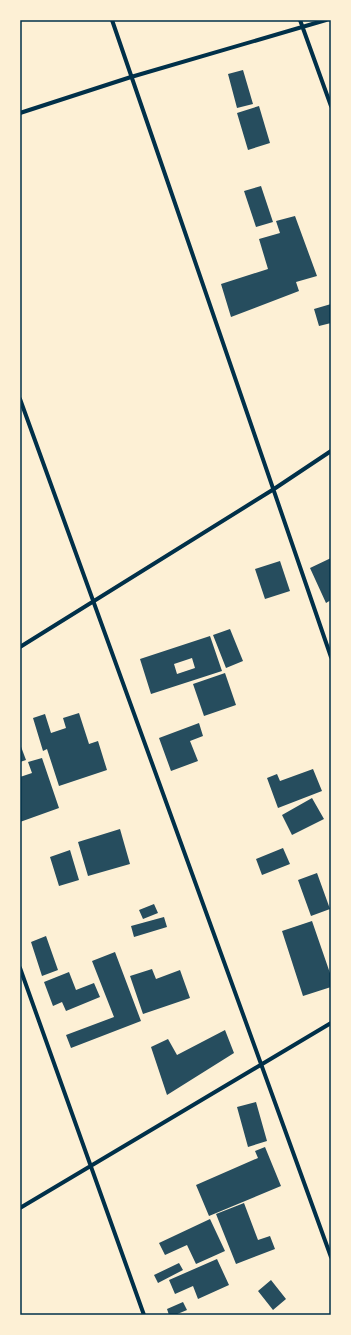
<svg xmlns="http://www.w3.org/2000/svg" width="351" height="1335" viewBox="0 0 351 1335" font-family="Ubuntu,sans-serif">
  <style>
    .building { fill: #264d5e; fill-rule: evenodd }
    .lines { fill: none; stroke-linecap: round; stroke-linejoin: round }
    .minor { stroke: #003049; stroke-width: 4 }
    .neatline { fill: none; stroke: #003049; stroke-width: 1.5 }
  </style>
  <rect width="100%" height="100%" fill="#fdf0d5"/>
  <path class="building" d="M 243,70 L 253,104 L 237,108 L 228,74 Z
    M 259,106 L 270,143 L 248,150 L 237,113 Z
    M 261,186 L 273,222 L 256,227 L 244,191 Z
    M 295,216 L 317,276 L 296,282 L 299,291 L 231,317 L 221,284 L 268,269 L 259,239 L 280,233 L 276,221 Z
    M 331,304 L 331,323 L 319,326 L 314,309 Z
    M 331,558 L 331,600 L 326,603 L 310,568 Z
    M 280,561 L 290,591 L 265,599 L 255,569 Z
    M 230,629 L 243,661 L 226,668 L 213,635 Z
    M 210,636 L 222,671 L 151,694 L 140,659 ZM 192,658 L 195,668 L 177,674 L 174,664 Z
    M 225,673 L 236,705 L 204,716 L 193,684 Z
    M 79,713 L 89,744 L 98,741 L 107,770 L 59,786 L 47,749 L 43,751 L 33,718 L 45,714 L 51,733 L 66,728 L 63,718 Z
    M 199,723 L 203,736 L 190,741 L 198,761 L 171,771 L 159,738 Z
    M 20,744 L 26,760 L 20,762 Z
    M 42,758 L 59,808 L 20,822 L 20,777 L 32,773 L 28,762 Z
    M 313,769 L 322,791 L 278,808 L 267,778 L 277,774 L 280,781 Z
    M 312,798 L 324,819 L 292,835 L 282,815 Z
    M 120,829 L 130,864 L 88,876 L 78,842 Z
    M 283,848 L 290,864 L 262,875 L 256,859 Z
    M 70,850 L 79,880 L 59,886 L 50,857 Z
    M 317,873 L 330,909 L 311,916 L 298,880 Z
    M 154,904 L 158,913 L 143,919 L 139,910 Z
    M 164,917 L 167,927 L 134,937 L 131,926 Z
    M 312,921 L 331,976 L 331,987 L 303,996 L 282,931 Z
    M 46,936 L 58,970 L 42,976 L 31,942 Z
    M 115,952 L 141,1021 L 71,1048 L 66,1035 L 114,1017 L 92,961 Z
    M 152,969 L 156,979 L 180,970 L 190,998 L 143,1014 L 130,976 Z
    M 69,972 L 76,990 L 94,983 L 100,997 L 66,1011 L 62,1002 L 53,1006 L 44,982 Z
    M 225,1030 L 234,1053 L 167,1095 L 151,1047 L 168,1039 L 177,1055 Z
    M 256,1102 L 267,1141 L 248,1147 L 237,1107 Z
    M 265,1147 L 281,1186 L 209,1216 L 196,1185 L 258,1158 L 255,1151 Z
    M 244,1203 L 258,1240 L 270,1236 L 275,1249 L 236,1264 L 216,1214 Z
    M 210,1219 L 225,1251 L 196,1264 L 187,1245 L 165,1255 L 159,1243 Z
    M 217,1259 L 229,1285 L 198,1299 L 193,1286 L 175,1294 L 169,1280 Z
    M 179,1263 L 183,1270 L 158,1283 L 154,1275 Z
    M 271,1280 L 286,1299 L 273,1310 L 258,1291 Z
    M 183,1302 L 187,1310 L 175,1315 L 169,1315 L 167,1309 Z"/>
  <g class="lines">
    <path class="minor" d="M 112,20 L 331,657
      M 300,20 L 331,106
      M 20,113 L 131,77 L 326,20
      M 20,399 L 331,1257
      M 20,647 L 274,489 L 331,451
      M 20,968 L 144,1315
      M 20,1208 L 331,1023"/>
  </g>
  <rect width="351" height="1335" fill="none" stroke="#fdf0d5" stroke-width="42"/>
  <rect x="21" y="21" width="309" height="1293" class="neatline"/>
</svg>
